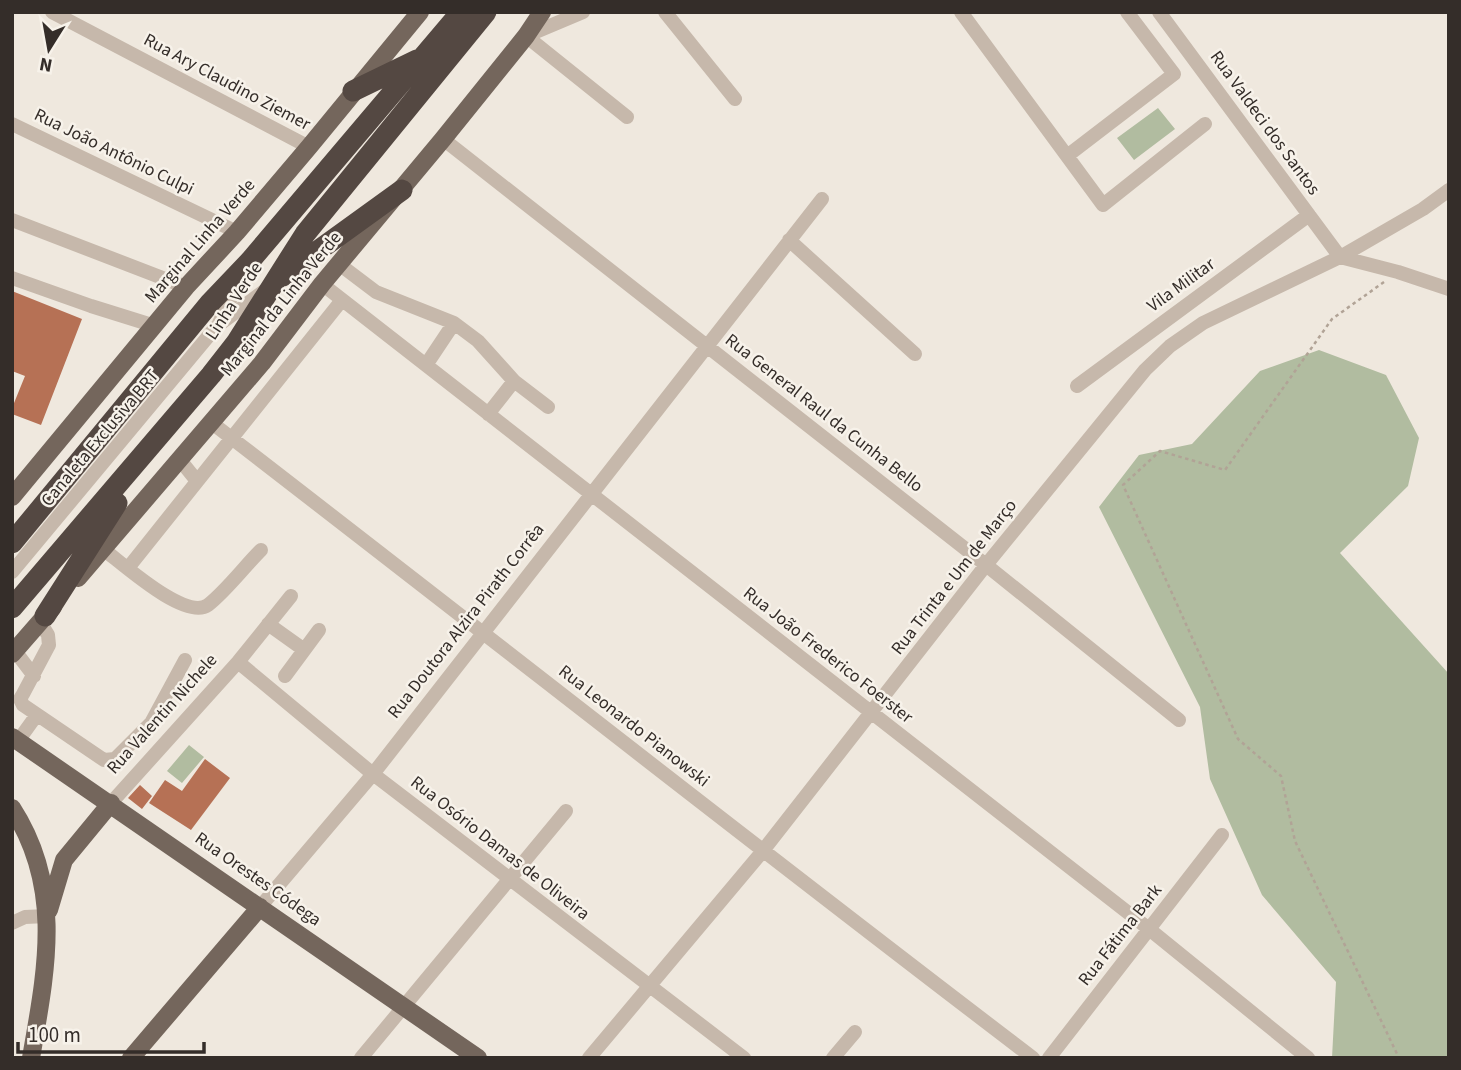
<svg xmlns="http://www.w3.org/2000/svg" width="1461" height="1070" viewBox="0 0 1461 1070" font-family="'Source Sans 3',sans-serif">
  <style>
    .green { fill: #b1bca0 }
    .building { fill: #b67155 }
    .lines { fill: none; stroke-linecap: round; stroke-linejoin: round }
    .path { stroke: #b1a396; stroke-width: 2.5; stroke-dasharray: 3.5 3.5; stroke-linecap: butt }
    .minor { stroke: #c6b8ab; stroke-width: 14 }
    .major { stroke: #74665c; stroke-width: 18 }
    .highway { stroke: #544842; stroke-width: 21 }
    .labels { text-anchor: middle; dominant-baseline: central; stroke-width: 5; stroke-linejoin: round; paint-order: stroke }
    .street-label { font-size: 18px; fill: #342d29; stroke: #f7f2ea }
  </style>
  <rect width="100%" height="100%" fill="#efe8de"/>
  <path class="green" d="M 1158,108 L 1175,129 L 1134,160 L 1117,138 Z
    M 1319,350 L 1386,375 L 1419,438 L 1408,486 L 1340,553 L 1449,674 L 1449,1058 L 1332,1058 L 1336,982 L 1262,895 L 1210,779 L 1200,707 L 1099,507 L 1139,455 L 1192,444 L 1260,371 Z
    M 189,745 L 204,757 L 182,783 L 167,771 Z"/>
  <path class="building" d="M 12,291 L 82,319 L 41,425 L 12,414 L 12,408 L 25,376 L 12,371 Z
    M 205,759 L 230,778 L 191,830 L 149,803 L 165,780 L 182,791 Z
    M 140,785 L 152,796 L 142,809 L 128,798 Z"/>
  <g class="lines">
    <path class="path" d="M 1384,282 L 1332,319 L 1225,470 L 1160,451 L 1123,485 L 1238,739 L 1281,776 L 1295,841 L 1399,1058"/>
    <path class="minor" d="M 52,12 L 309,147
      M 583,12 L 526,36 L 627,117
      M 665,12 L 735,99
      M 961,12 L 1103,205 L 1205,124
      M 1159,12 L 1340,257
      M 12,124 L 237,232
      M 443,139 L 986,565 L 1179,720
      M 1067,156 L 1174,74 L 1127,12
      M 12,220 L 186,287
      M 789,240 L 915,354
      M 1340,257 L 1398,272 L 1449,289
      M 339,264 L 376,292 L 454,323 L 478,341 L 514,381 L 548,407
      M 12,278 L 91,306 L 155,326
      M 322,284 L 1149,929 L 1308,1058
      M 219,323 L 241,278
      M 426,365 L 454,323
      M 1077,386 L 1309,215
      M 488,414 L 514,381
      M 212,423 C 486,634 757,848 1033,1058
      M 180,460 L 197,481
      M 103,549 C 122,563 185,621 208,605 C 226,591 244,567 261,550
      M 128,568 L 342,300
      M 12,572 L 216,327 L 264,291
      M 40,622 L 48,635 L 49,645 L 23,694 L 20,699 L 23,705 L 104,760 L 115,759 L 151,723 L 185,660
      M 268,624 L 303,649
      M 15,651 L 34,676
      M 238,662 L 373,774 L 744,1058
      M 285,676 L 319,630
      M 18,741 L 36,716
      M 111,803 L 238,662 L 291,596
      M 260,907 L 373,774 L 822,199
      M 12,923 L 25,917 L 47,916
      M 361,1058 L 566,811
      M 589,1058 L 762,852 L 986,565 L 1145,370 L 1170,346 L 1203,323 L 1340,257 L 1423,209 L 1449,190
      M 833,1058 L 855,1032
      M 1049,1058 L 1222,835"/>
    <path class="major" d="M 12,497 L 186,287 L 237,232 L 309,147 L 420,12
      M 78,578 L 262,363 L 322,284 L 443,139 L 526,36 L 542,12
      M 12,654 L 53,607
      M 12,737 L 478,1058
      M 12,808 C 64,888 46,971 31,1058
      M 49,910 L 64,860 L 111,803
      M 131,1058 L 260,907"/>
    <path class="highway" d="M 353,91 L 417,60
      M 283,276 L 402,190
      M 12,543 L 210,303 L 250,261 L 461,12
      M 12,608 L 211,375 L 236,343 L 305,234 L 486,12
      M 45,616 L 117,503"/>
  </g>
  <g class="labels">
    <g class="street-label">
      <text transform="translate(227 82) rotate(28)">Rua Ary Claudino Ziemer</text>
      <text transform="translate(1265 123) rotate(54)">Rua Valdeci dos Santos</text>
      <text transform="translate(114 152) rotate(26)">Rua João Antônio Culpi</text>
      <text transform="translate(200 241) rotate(-49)">Marginal Linha Verde</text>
      <text transform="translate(1181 285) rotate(-36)">Vila Militar</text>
      <text transform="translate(234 301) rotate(-57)">Linha Verde</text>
      <text transform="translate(281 304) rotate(-51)">Marginal da Linha Verde</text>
      <text transform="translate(824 413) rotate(38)">Rua General Raul da Cunha Bello</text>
      <text transform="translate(100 438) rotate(-50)">Canaleta Exclusiva BRT</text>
      <text transform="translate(954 577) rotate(-52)">Rua Trinta e Um de Março</text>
      <text transform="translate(466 621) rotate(-52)">Rua Doutora Alzira Pirath Corrêa</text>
      <text transform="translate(828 655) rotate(38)">Rua João Frederico Foerster</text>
      <text transform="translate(162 714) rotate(-48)">Rua Valentin Nichele</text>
      <text transform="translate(634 726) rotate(38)">Rua Leonardo Pianowski</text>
      <text transform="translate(500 848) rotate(38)">Rua Osório Damas de Oliveira</text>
      <text transform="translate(258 879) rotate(35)">Rua Orestes Códega</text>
      <text transform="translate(1120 935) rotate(-52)">Rua Fátima Bark</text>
    </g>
  </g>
  <rect width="1461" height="1070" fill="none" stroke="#342d29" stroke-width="28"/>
  <g transform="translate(49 49) rotate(191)" stroke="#f7f2ea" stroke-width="5" paint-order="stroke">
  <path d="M0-5L12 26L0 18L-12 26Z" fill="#342d29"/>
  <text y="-10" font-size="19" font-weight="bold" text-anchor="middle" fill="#342d29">N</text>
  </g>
  <path d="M18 1042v10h186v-10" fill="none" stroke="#342d29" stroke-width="3.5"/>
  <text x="28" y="1042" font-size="21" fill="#342d29" stroke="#f7f2ea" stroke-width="5" paint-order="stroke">100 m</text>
</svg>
